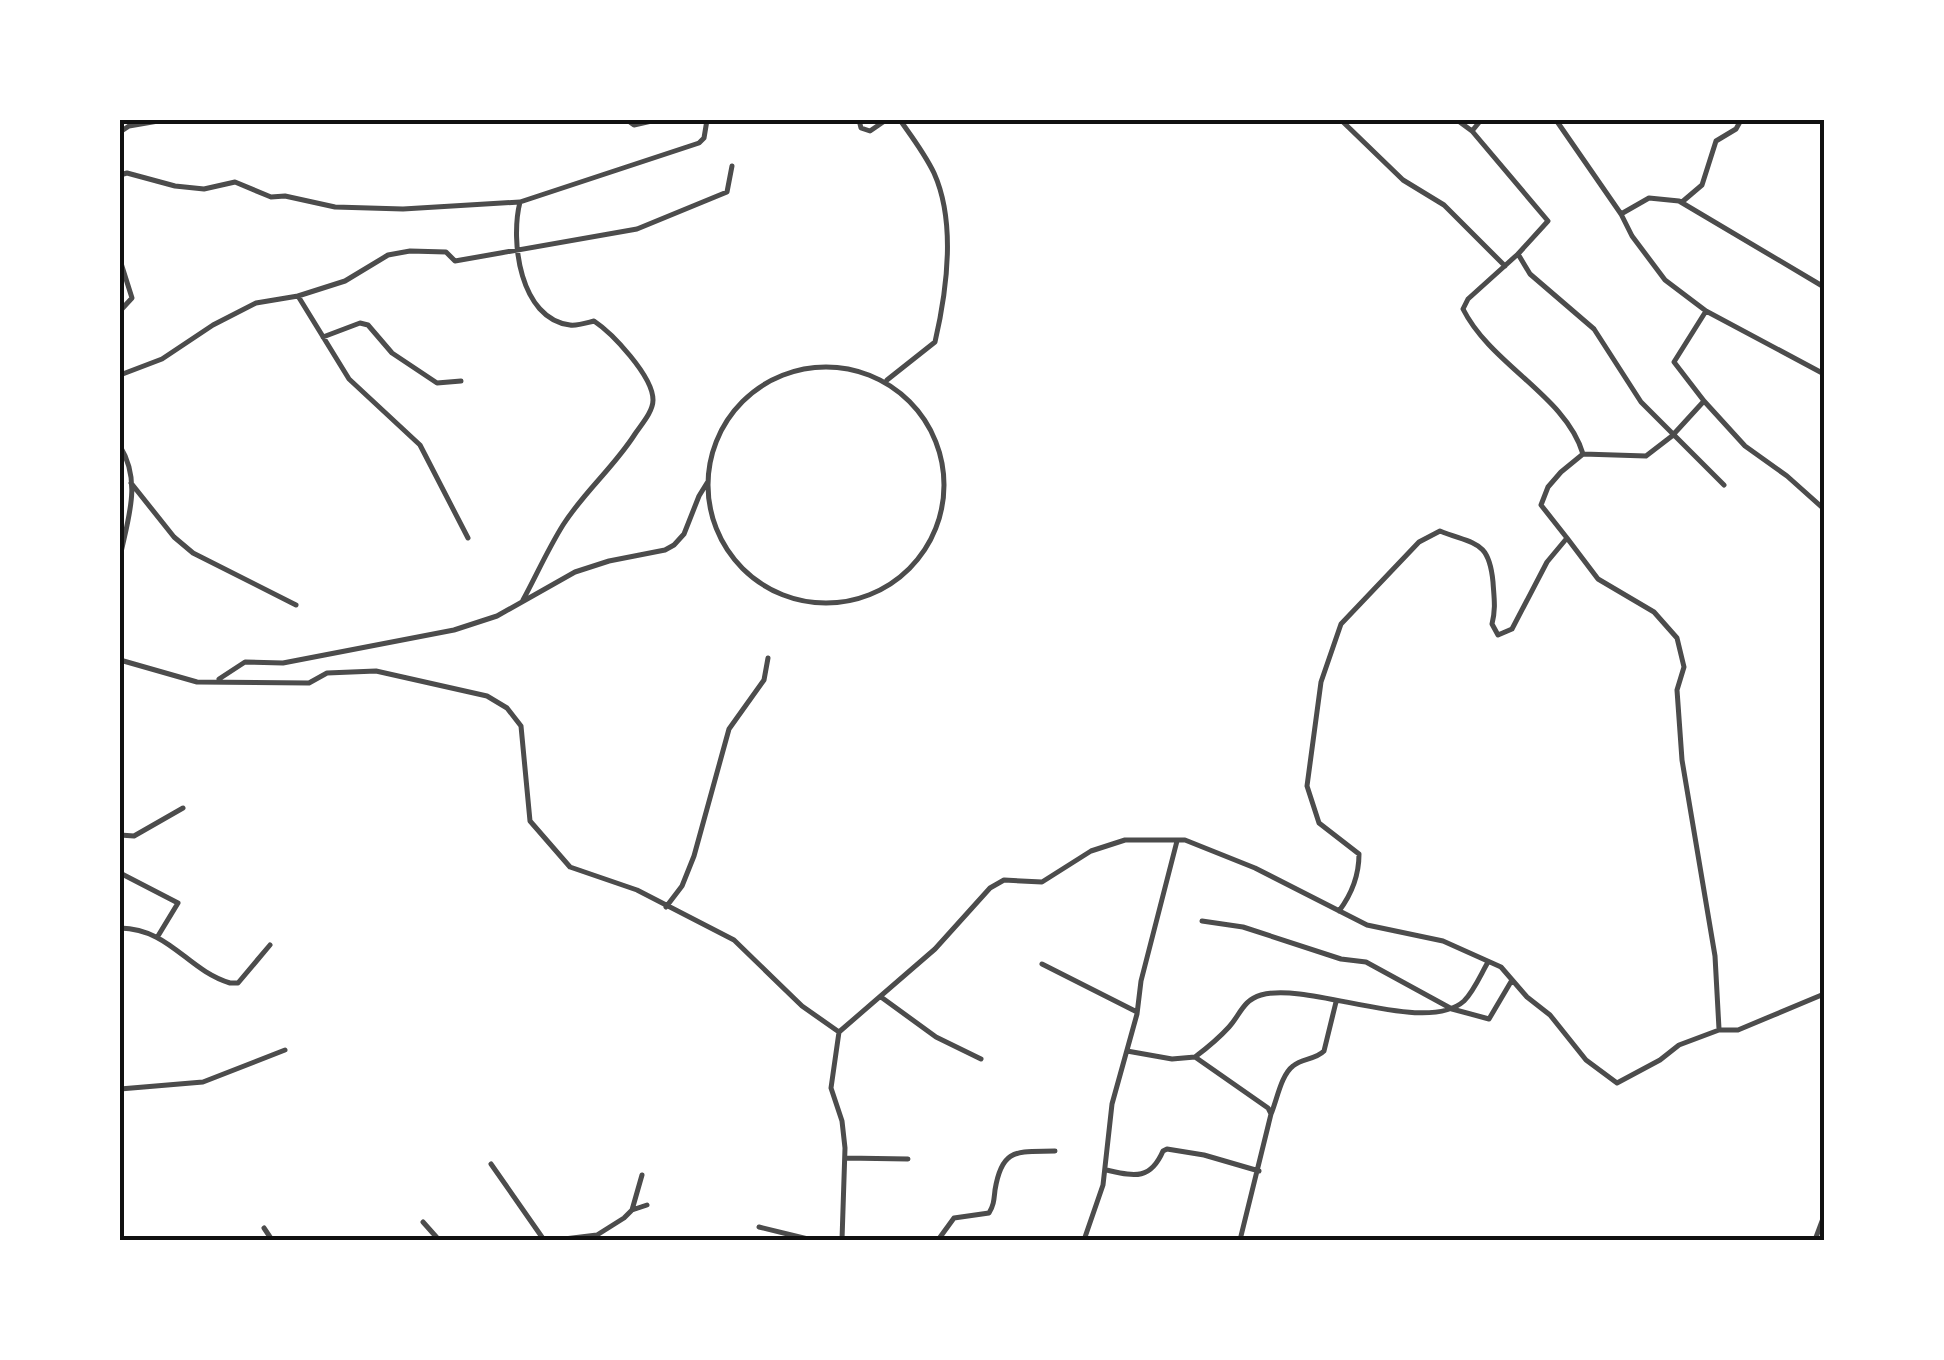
<svg xmlns="http://www.w3.org/2000/svg" width="1944" height="1360" viewBox="0 0 1944 1360" font-family="'Exo 2',sans-serif">
  <style>
    .lines { fill: none; stroke-linecap: round; stroke-linejoin: round }
    .minor { stroke: #4c4c4c; stroke-width: 5 }
    .neatline { fill: none; stroke: #111; stroke-width: 4 }
  </style>
  <rect width="100%" height="100%" fill="#fff"/>
  <g class="lines">
    <path class="minor" d="M 627,120 L 634,125 L 656,120
      M 859,120 L 861,128 L 870,131 L 886,120
      M 1341,120 L 1403,180 L 1444,205 L 1505,266
      M 1457,120 L 1472,131 L 1548,221 L 1518,254 L 1530,274 L 1594,329 L 1641,402 L 1724,485
      M 1556,120 L 1621,214 L 1632,236 L 1665,280 L 1706,311 L 1824,374
      M 1472,131 L 1481,120
      M 120,132 L 129,126 L 164,120
      M 120,175 L 127,173 L 175,186 L 204,189 L 235,182 L 271,197 L 285,196 L 335,207 L 403,209 L 520,202 C 510,241 520,319 570,325 C 577,326 586,323 594,321 C 612,333 653,376 653,400 C 653,412 641,425 635,434 C 614,467 584,492 563,525 C 548,549 536,576 523,600
      M 520,202 L 699,143 L 704,138 L 707,120
      M 1682,202 L 1702,185 L 1716,141 L 1736,129 L 1741,120
      M 1621,214 L 1649,198 L 1679,201 L 1824,287
      M 1518,254 L 1468,299 L 1463,309 C 1491,365 1566,396 1583,454
      M 120,260 L 132,298 L 120,311
      M 298,296 L 345,281 L 388,255 L 410,251 L 446,252 L 455,261 L 637,229 L 727,192 L 732,166
      M 323,337 L 360,323 L 368,325 L 392,353 L 437,383 L 461,381
      M708 485a118 118 0 1 1 236 0a118 118 0 1 1-236 0Z
      M 120,375 L 162,359 L 213,325 L 256,303 L 298,296 L 349,379 L 420,445 L 468,538
      M 887,380 L 935,342 C 947,290 956,222 934,173 C 925,154 912,137 900,120
      M 1704,401 L 1674,362 L 1706,311
      M 120,446 C 142,482 128,518 120,557
      M 131,483 L 174,537 L 193,553 L 296,605
      M 1567,538 L 1598,579 L 1654,612 L 1677,638 L 1684,667 L 1677,690 L 1682,760 L 1715,956 L 1719,1029
      M 120,660 L 197,682 L 309,683 L 327,673 L 376,671 L 487,696 L 507,708 L 521,726 L 530,821 L 570,867 L 637,890 L 734,940 L 802,1006 L 839,1032
      M 219,679 L 245,662 L 283,663 L 454,630 L 497,616 L 575,572 L 609,561 L 665,550 L 674,545 L 684,534 L 699,496 L 707,483
      M 120,835 L 134,836 L 183,808
      M 120,873 L 178,903 L 158,936
      M 666,907 L 682,886 L 694,856 L 729,729 L 764,680 L 768,658
      M 1339,911 C 1351,895 1359,875 1359,854 L 1319,823 L 1307,786 L 1321,682 L 1341,624 L 1419,542 L 1440,531 C 1475,545 1489,540 1493,582 C 1494,598 1496,608 1492,624 L 1498,635 L 1512,629 L 1547,562 L 1567,538 L 1541,505 L 1548,487 L 1561,472 L 1583,454 L 1646,456 L 1672,436 L 1704,401 L 1745,446 L 1787,476 L 1824,509
      M 1202,921 L 1243,927 L 1341,959 L 1366,962 L 1452,1009 L 1489,1019 L 1512,980
      M 120,928 C 170,929 187,970 230,983 L 238,983 L 270,945
      M 1042,964 L 1137,1012
      M 881,997 L 936,1037 L 981,1059
      M 1127,1051 L 1172,1059 L 1195,1057 L 1268,1108 L 1271,1114 L 1240,1240
      M 1195,1057 C 1207,1048 1219,1038 1229,1027 C 1240,1015 1243,1000 1261,995 C 1309,981 1425,1036 1464,1001 C 1474,991 1481,974 1488,962
      M 120,1089 L 203,1082 L 285,1050
      M 1271,1114 C 1277,1100 1281,1075 1293,1066 C 1302,1058 1315,1060 1324,1051 L 1336,1002
      M 845,1158 L 908,1159
      M 491,1164 L 544,1240
      M 1106,1170 C 1134,1176 1150,1181 1163,1151 L 1167,1149 L 1204,1155 L 1259,1171
      M 632,1210 L 647,1205
      M 423,1222 L 439,1240
      M 759,1227 L 812,1240
      M 264,1228 L 272,1240
      M 556,1240 L 597,1235 L 624,1218 L 632,1210 L 642,1175
      M 842,1240 L 845,1148 L 842,1121 L 831,1088 L 839,1032 L 935,949 L 990,888 L 1004,880 L 1042,882 L 1091,851 L 1125,840 L 1185,840 L 1255,868 L 1367,925 L 1443,941 L 1501,967 L 1527,997 L 1550,1015 L 1586,1060 L 1617,1083 L 1660,1060 L 1679,1045 L 1719,1030 L 1738,1030 L 1824,994
      M 843,1240 L 924,1240
      M 938,1240 L 954,1218 L 989,1213 C 994,1205 994,1199 995,1190 C 1002,1147 1017,1152 1055,1151
      M 1084,1240 L 1103,1185 L 1112,1104 L 1137,1014 L 1141,981 L 1177,841
      M 1815,1240 L 1824,1216"/>
  </g>
  <rect width="1944" height="1360" fill="none" stroke="#ffffff" stroke-width="245"/>
  <rect x="122" y="122" width="1700" height="1116" class="neatline"/>
</svg>
